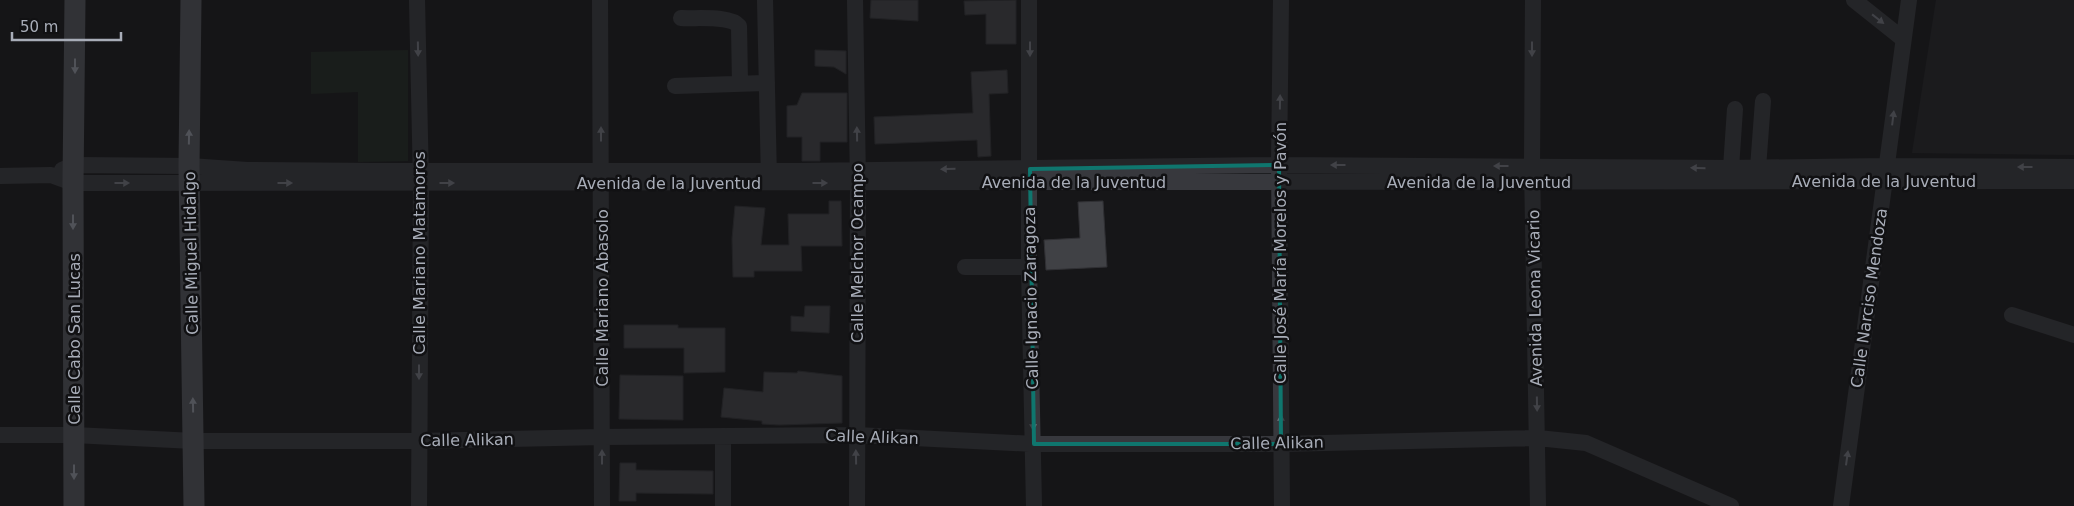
<svg xmlns="http://www.w3.org/2000/svg" width="2074" height="506" viewBox="0 0 2074 506" font-family="'DejaVu Sans',sans-serif">
  <style>
    .built { fill: #222225 }
    .green { fill: #1e261f }
    .building { fill: #404145; stroke: #303034 }
    .lines { fill: none; stroke-linecap: round; stroke-linejoin: round }
    .minor { stroke: #37383d; stroke-width: 16 }
    .major { stroke: #53555c; stroke-width: 21 }
    .oneway { fill: #757881 }
    .oneway2 { fill: #979ba6 }
    .marked { fill: none; stroke: #0f766e; stroke-width: 4; stroke-linejoin: round }
    .labels { text-anchor: middle; dominant-baseline: central; stroke-width: 5; stroke-linejoin: round; paint-order: stroke }
    .street-label { font-size: 16px; fill: #a8adb8; stroke: #111113 }
  </style>
  <rect width="100%" height="100%" fill="#161618"/>
  <path class="built" d="M 1936,0 L 2074,0 L 2074,155 L 1912,153 Z"/>
  <path class="green" d="M 408,50 L 408,161 L 358,162 L 358,92 L 311,94 L 311,52 Z"/>
  <path class="building" d="M 871,0 L 918,0 L 918,21 L 870,18 Z
    M 1016,0 L 1016,44 L 986,44 L 986,14 L 965,15 L 964,1 Z
    M 815,50 L 846,51 L 846,74 L 834,67 L 815,66 Z
    M 1007,70 L 1008,93 L 989,94 L 991,156 L 978,157 L 977,140 L 875,144 L 874,117 L 973,113 L 971,72 Z
    M 802,93 L 847,93 L 847,142 L 820,142 L 820,161 L 802,161 L 802,137 L 787,137 L 787,106 L 797,105 Z
    M 829,201 L 841,201 L 842,246 L 801,246 L 802,271 L 754,271 L 754,277 L 733,277 L 732,239 L 735,206 L 765,208 L 761,245 L 789,245 L 788,214 L 829,214 Z
    M 1103,201 L 1107,267 L 1046,270 L 1044,240 L 1080,238 L 1078,202 Z
    M 805,306 L 830,306 L 829,333 L 791,331 L 791,316 L 804,317 Z
    M 624,325 L 678,325 L 678,328 L 725,328 L 725,372 L 684,373 L 684,348 L 624,348 Z
    M 798,371 L 842,376 L 842,423 L 779,425 L 762,424 L 762,421 L 721,417 L 724,388 L 763,392 L 764,372 L 797,373 Z
    M 620,375 L 683,376 L 683,420 L 619,419 Z
    M 620,463 L 636,463 L 636,470 L 713,471 L 713,494 L 636,493 L 636,501 L 619,501 Z"/>
  <g class="lines">
    <path class="minor" d="M 417,0 L 421,183 L 419,506
      M 600,0 L 602,506
      M 765,0 L 769,180
      M 855,0 L 858,183 L 857,506
      M 1029,0 L 1029,267 L 1034,506
      M 1281,0 L 1279,165 L 1282,506
      M 1533,0 L 1532,166 L 1538,506
      M 1854,0 L 1903,39
      M 681,18 C 696,19 730,15 739,26 L 740,83
      M 675,86 L 767,83
      M 1731,168 L 1735,109
      M 1758,168 L 1763,101
      M 62,170 L 74,165 L 189,166 L 247,170 L 373,171 L 799,171 L 1279,165 L 1731,168 L 1887,166 L 2074,167
      M 0,176 L 51,175 L 73,183 L 2074,181
      M 965,267 L 1029,267
      M 2012,315 L 2074,335
      M 0,435 L 74,435 L 194,441 L 419,441 L 601,437 L 856,435 L 1034,444 L 1281,444 L 1538,438 L 1586,443 L 1731,506
      M 723,436 L 723,506
      M 1841,506 L 1909,0"/>
    <path class="major" d="M 191,0 L 189,166 L 194,506
      M 74,506 L 73,183 L 75,0"/>
  </g>
  <defs><path id="oneway-solid" d="M-6-.8H1V-3.2L6.5 0L1 3.2V.8H-6Z" transform="scale(1.25)"/></defs>
  <g class="oneway">
    <use href="#oneway-solid" transform="translate(1878 19) rotate(38)"/>
    <use href="#oneway-solid" transform="translate(418 49) rotate(89)"/>
    <use href="#oneway-solid" transform="translate(1030 49) rotate(90)"/>
    <use href="#oneway-solid" transform="translate(1532 49) rotate(90)"/>
    <use href="#oneway-solid" transform="translate(1280 102) rotate(-89)"/>
    <use href="#oneway-solid" transform="translate(1893 118) rotate(-83)"/>
    <use href="#oneway-solid" transform="translate(601 134) rotate(-90)"/>
    <use href="#oneway-solid" transform="translate(857 134) rotate(-91)"/>
    <use href="#oneway-solid" transform="translate(1338 165) rotate(180)"/>
    <use href="#oneway-solid" transform="translate(1501 166) rotate(-180)"/>
    <use href="#oneway-solid" transform="translate(2025 167) rotate(-180)"/>
    <use href="#oneway-solid" transform="translate(1698 168) rotate(-179)"/>
    <use href="#oneway-solid" transform="translate(948 169) rotate(179)"/>
    <use href="#oneway-solid" transform="translate(122 183)"/>
    <use href="#oneway-solid" transform="translate(285 183)"/>
    <use href="#oneway-solid" transform="translate(447 183)"/>
    <use href="#oneway-solid" transform="translate(820 183)"/>
    <use href="#oneway-solid" transform="translate(419 372) rotate(90)"/>
    <use href="#oneway-solid" transform="translate(1537 404) rotate(89)"/>
    <use href="#oneway-solid" transform="translate(1281 422) rotate(-90)"/>
    <use href="#oneway-solid" transform="translate(1033 423) rotate(89)"/>
    <use href="#oneway-solid" transform="translate(602 457) rotate(-90)"/>
    <use href="#oneway-solid" transform="translate(856 457) rotate(-91)"/>
    <use href="#oneway-solid" transform="translate(1847 458) rotate(-82)"/>
  </g>
  <g class="oneway2">
    <use href="#oneway-solid" transform="translate(75 66) rotate(90)"/>
    <use href="#oneway-solid" transform="translate(189 137) rotate(-89)"/>
    <use href="#oneway-solid" transform="translate(73 222) rotate(90)"/>
    <use href="#oneway-solid" transform="translate(193 405) rotate(-91)"/>
    <use href="#oneway-solid" transform="translate(74 472) rotate(90)"/>
  </g>
  <path d="M0 0H2074V506H0ZM 1279,165 L 1281,444 L 1034,444 L 1030,169 Z" fill="#161618" fill-opacity=".55" fill-rule="evenodd"/>
  <path class="marked" d="M 1279,165 L 1281,444 L 1034,444 L 1030,169 Z"/>
  <g class="labels">
    <g class="street-label">
      <text x="1884" y="181">Avenida de la Juventud</text>
      <text x="1074" y="182">Avenida de la Juventud</text>
      <text x="1479" y="182">Avenida de la Juventud</text>
      <text x="669" y="183">Avenida de la Juventud</text>
      <text transform="translate(191 253) rotate(-91)">Calle Miguel Hidalgo</text>
      <text transform="translate(419 253) rotate(-90)">Calle Mariano Matamoros</text>
      <text transform="translate(857 253) rotate(-90)">Calle Melchor Ocampo</text>
      <text transform="translate(1280 253) rotate(-90)">Calle José María Morelos y Pavón</text>
      <text transform="translate(602 298) rotate(-90)">Calle Mariano Abasolo</text>
      <text transform="translate(1031 298) rotate(-91)">Calle Ignacio Zaragoza</text>
      <text transform="translate(1535 298) rotate(-91)">Avenida Leona Vicario</text>
      <text transform="translate(1869 298) rotate(-82)">Calle Narciso Mendoza</text>
      <text transform="translate(74 339) rotate(-90)">Calle Cabo San Lucas</text>
      <text transform="translate(872 437) rotate(2)">Calle Alikan</text>
      <text transform="translate(467 440) rotate(-1)">Calle Alikan</text>
      <text transform="translate(1277 443) rotate(-1)">Calle Alikan</text>
    </g>
  </g>
  <path d="M12 32v8h109v-8" fill="none" stroke="#a8adb8" stroke-width="2.5"/>
  <text x="20" y="32" font-size="15" fill="#a8adb8" stroke="#111113" stroke-width="4" paint-order="stroke">50 m</text>
</svg>
